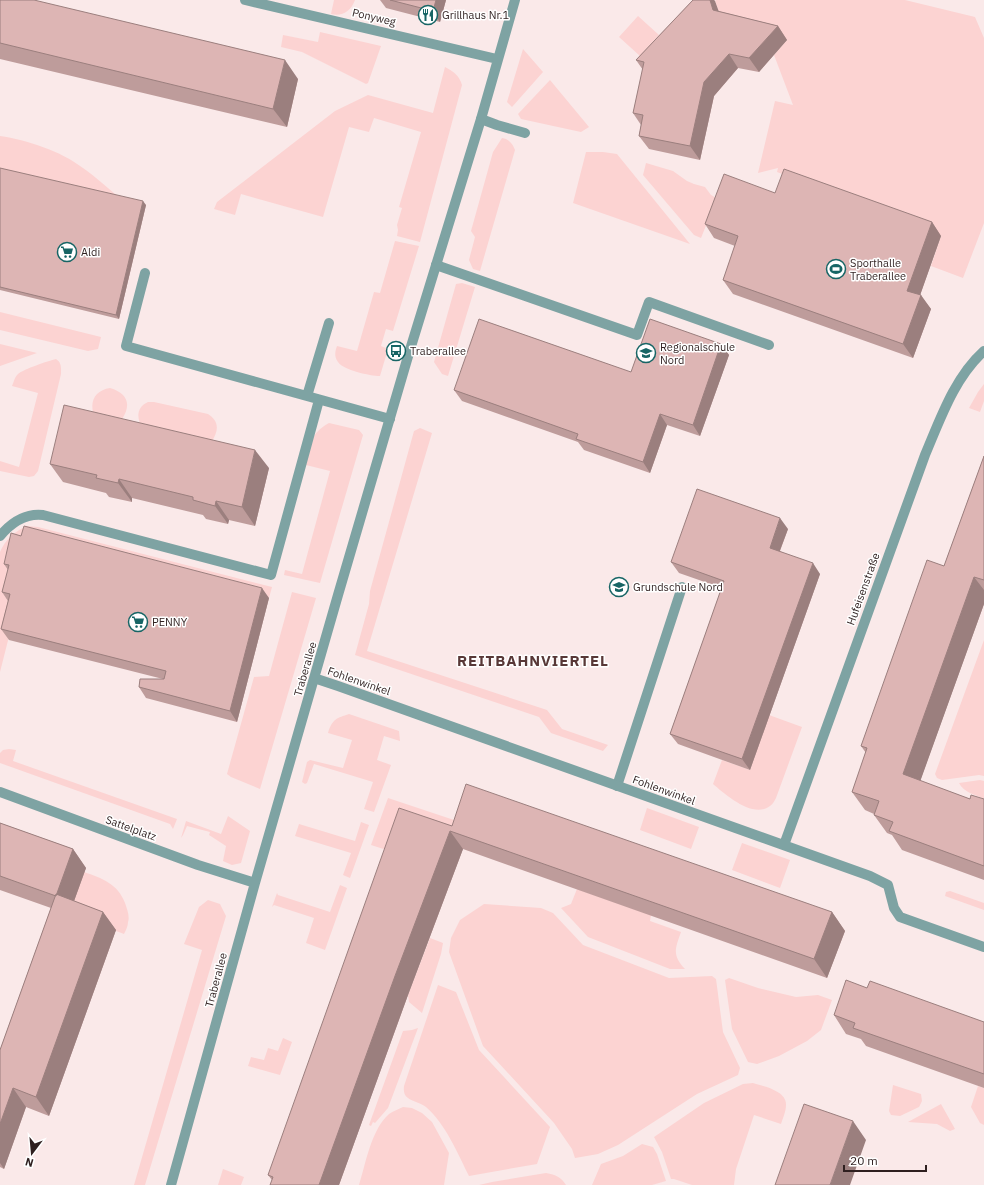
<svg xmlns="http://www.w3.org/2000/svg" width="984" height="1185" viewBox="0 0 984 1185" font-family="'IBM Plex Sans',sans-serif">
  <style>
    .green { fill: #fcd3d2 }
    .lines { fill: none; stroke-linecap: round; stroke-linejoin: round }
    .service { stroke: #7ea3a3; stroke-width: 10 }
    .minor { stroke: #7ea3a3; stroke-width: 10 }
    .wall { fill: #be9c9b }
    .shaded-wall { fill: #9b7f7e }
    .building { fill: #ddb5b4; stroke: #9b7f7e }
    .labels { text-anchor: middle; dominant-baseline: central; stroke-width: 3; stroke-linejoin: round; paint-order: stroke }
    .poi-label { font-size: 11px; fill: #2e1f1f; stroke: #fff; text-anchor: start }
    .street-label { font-size: 11px; fill: #2e1f1f; stroke: #fff }
    .district-label { font-size: 15px; font-weight: bold; letter-spacing: 1px; fill: #583837; stroke: #fff }
  </style>
  <rect width="100%" height="100%" fill="#fae9e9"/>
  <path class="green" d="M 334,0 L 355,0 C 351,11 342,17 331,14 Z
    M 716,0 L 905,0 L 975,17 L 984,38 L 984,223 L 963,278 L 931,266 L 941,236 L 777,172 L 778,168 L 758,173 L 775,101 L 793,105 L 774,55 L 787,40 L 723,23 L 715,1 Z
    M 638,16 L 659,35 L 640,56 L 619,37 Z
    M 320,32 L 381,46 L 368,83 L 366,84 L 302,52 L 281,47 L 283,35 L 318,42 Z
    M 523,49 L 543,72 L 512,107 L 507,102 Z
    M 445,67 C 454,72 459,75 462,85 L 420,242 L 397,236 L 398,230 L 397,225 L 402,208 L 399,207 L 421,132 L 374,118 L 369,132 L 349,127 L 323,217 L 241,194 L 235,215 L 214,209 L 217,202 L 335,111 L 368,95 L 433,113 Z
    M 550,80 L 589,127 L 581,132 L 521,119 L 518,114 Z
    M 0,136 C 27,140 61,151 83,168 C 96,177 109,189 121,199 L 0,171 Z
    M 502,138 C 509,139 513,144 515,150 L 480,271 L 473,269 L 469,260 L 475,237 L 471,231 L 493,152 Z
    M 586,152 L 603,152 L 617,154 L 690,244 L 573,203 Z
    M 646,163 L 673,171 L 687,181 L 694,184 L 705,187 L 711,195 L 722,201 L 709,218 L 701,238 L 694,235 L 643,175 Z
    M 395,241 L 419,246 L 393,331 L 386,329 L 381,346 L 388,349 L 380,376 C 370,376 343,370 338,362 C 334,357 335,351 337,346 L 357,351 L 374,292 L 380,293 Z
    M 462,283 L 475,287 L 448,376 L 442,374 L 434,362 L 456,284 Z
    M 0,312 L 101,337 L 98,349 L 88,351 L 0,330 Z
    M 0,344 L 37,353 L 0,366 Z
    M 56,359 C 62,363 61,368 61,374 L 38,471 L 34,476 L 29,477 L 0,471 L 0,461 L 19,467 L 38,393 L 12,386 C 14,382 14,378 18,374 C 24,369 48,361 56,359 Z
    M 984,384 L 984,401 L 980,412 L 969,408 L 978,392 Z
    M 110,388 C 127,393 132,404 122,419 L 93,412 C 90,399 97,390 110,388 Z
    M 148,402 L 154,402 L 208,414 C 219,421 219,430 212,441 L 142,427 C 136,417 137,407 148,402 Z
    M 329,423 L 359,430 L 363,435 L 320,583 L 284,575 L 285,570 L 302,574 L 330,471 L 306,465 C 311,445 309,434 329,423 Z
    M 420,428 L 432,433 L 367,651 L 547,710 L 562,729 L 608,745 L 603,751 L 551,733 L 539,717 L 355,655 L 369,604 L 370,591 L 414,431 Z
    M 27,526 L 38,527 L 272,587 L 269,598 L 17,605 L 0,672 L 0,552 C 5,540 15,531 27,526 Z
    M 292,592 L 316,598 L 260,789 L 231,777 L 227,774 L 254,677 L 269,676 Z
    M 984,640 L 984,776 L 979,775 L 942,780 L 937,778 L 935,774 Z
    M 349,714 L 399,731 L 400,741 L 384,736 L 377,760 L 391,765 L 374,812 L 364,809 L 373,782 L 314,764 L 307,783 L 305,784 L 302,782 L 307,762 L 310,760 L 343,768 L 352,740 L 328,733 C 332,719 337,718 349,714 Z
    M 769,715 L 802,727 L 776,798 C 775,800 773,804 770,806 C 753,819 726,795 713,784 L 722,760 L 750,770 Z
    M 9,749 L 16,750 L 13,761 L 177,819 L 173,829 L 170,824 L 0,763 L 0,753 L 3,750 Z
    M 980,780 L 984,781 L 984,799 C 976,795 963,792 959,783 Z
    M 388,798 L 457,821 L 453,832 L 402,855 L 371,845 Z
    M 647,808 L 699,827 L 691,849 L 640,830 Z
    M 228,816 L 250,831 L 241,863 L 232,865 L 223,861 L 226,846 L 209,835 L 210,832 L 187,826 L 183,835 L 181,838 L 186,821 L 221,834 Z
    M 361,822 L 369,825 L 350,878 L 343,875 L 351,853 L 295,836 L 299,824 L 355,841 Z
    M 742,843 L 790,860 L 780,888 L 732,870 Z
    M 84,872 C 102,878 118,884 125,903 C 127,909 130,916 128,922 C 128,926 126,930 124,934 L 69,913 Z
    M 340,885 L 347,888 L 325,950 L 306,943 L 314,918 L 274,905 L 272,907 L 277,893 L 278,895 L 330,912 Z
    M 577,889 L 651,915 L 650,921 L 681,932 C 675,949 672,955 685,969 L 670,969 L 588,937 L 561,908 L 571,904 Z
    M 950,891 L 984,903 L 984,910 L 945,896 L 946,892 Z
    M 208,900 L 220,904 L 226,916 L 145,1185 L 134,1185 L 202,950 L 184,944 L 199,907 Z
    M 484,904 L 541,908 L 553,913 L 583,945 L 669,978 L 712,976 L 716,979 L 723,1032 L 740,1068 L 738,1075 L 697,1094 L 618,1145 L 598,1154 L 575,1158 L 572,1149 L 554,1123 L 483,1046 L 449,952 L 451,938 L 460,920 Z
    M 430,938 L 443,943 L 441,954 L 422,1013 L 409,1002 L 408,995 Z
    M 729,978 L 758,988 L 796,997 L 818,995 L 832,1000 L 821,1030 L 807,1041 L 779,1056 L 757,1064 L 748,1062 L 732,1029 L 725,980 Z
    M 438,985 L 456,992 L 479,1050 L 550,1127 L 537,1164 L 469,1176 C 458,1154 445,1123 426,1107 C 416,1099 402,1102 404,1086 Z
    M 418,1028 L 388,1108 L 375,1123 L 373,1122 L 371,1126 L 369,1125 L 403,1031 L 412,1030 Z
    M 283,1038 L 292,1042 L 280,1075 L 248,1066 L 251,1057 L 264,1060 L 268,1048 L 278,1051 Z
    M 753,1083 C 763,1086 787,1091 786,1105 C 786,1111 783,1118 781,1124 L 754,1115 L 736,1169 L 734,1185 L 692,1185 L 674,1179 L 671,1179 L 662,1152 L 654,1137 L 704,1103 L 743,1084 Z
    M 893,1085 L 921,1094 L 922,1101 L 919,1107 L 900,1116 L 891,1115 L 889,1111 Z
    M 978,1086 L 984,1088 L 984,1125 L 980,1123 L 971,1107 Z
    M 941,1104 L 955,1129 L 950,1131 L 937,1124 L 908,1122 Z
    M 403,1107 L 412,1108 L 422,1113 L 432,1122 L 449,1153 L 444,1185 L 359,1185 C 366,1163 371,1130 389,1114 C 393,1111 399,1109 403,1107 Z
    M 642,1144 L 653,1147 L 657,1154 L 666,1181 L 652,1185 L 592,1185 L 601,1164 L 623,1156 Z
    M 223,1169 L 244,1177 L 241,1185 L 218,1185 Z
    M 546,1173 C 556,1175 561,1177 566,1185 L 479,1185 L 492,1182 Z"/>
  <g class="lines">
    <path class="service" d="M 481,119 L 497,125 L 525,133
      M 436,265 L 637,335 L 649,302 L 769,345
      M 145,273 L 126,346 L 390,419
      M 307,396 L 329,323
      M 0,536 C 10,524 25,513 43,515 L 271,575 L 319,400
      M 617,786 L 682,587"/>
    <path class="minor" d="M 245,0 L 497,59
      M 314,678 L 338,686 L 870,876 L 888,885 L 894,908 L 900,917 L 984,947
      M 0,792 L 198,865 L 255,883
      M 784,845 L 925,455 C 940,420 954,378 984,351
      M 171,1185 L 255,883 L 338,595 L 409,353 L 481,119 L 515,0"/>
  </g>
  <path class="wall" d="M 0,0 L 298,79 L 287,127 L 0,59 Z
    M 380,0 L 446,0 L 440,22 L 386,8 Z
    M 693,0 L 714,0 L 718,11 L 778,26 L 787,40 L 759,72 L 738,68 L 714,96 L 700,160 L 649,149 L 639,136 L 641,125 L 633,113 L 643,70 L 636,60 Z
    M 0,168 L 146,205 L 119,319 L 0,290 Z
    M 775,193 L 932,222 L 941,236 L 920,295 L 931,309 L 913,358 L 733,294 L 723,280 L 735,246 L 714,238 L 705,224 Z
    M 721,344 L 729,355 L 700,436 L 667,425 L 650,473 L 584,450 L 578,442 L 462,401 L 454,390 L 631,372 Z
    M 984,456 L 984,604 L 920,781 L 970,799 L 984,799 L 984,880 L 902,850 L 892,835 L 887,833 L 874,815 L 874,814 L 865,810 L 852,792 L 866,753 L 861,746 L 944,566 Z
    M 50,464 L 269,468 L 255,526 L 229,520 L 228,524 L 206,519 L 203,515 L 132,498 L 132,502 L 109,497 L 106,493 L 63,482 Z
    M 788,529 L 780,551 L 820,574 L 750,770 L 678,744 L 670,734 L 722,588 L 679,573 L 671,562 Z
    M 21,536 L 269,598 L 237,722 L 146,698 L 139,687 L 163,679 L 9,640 L 1,629 L 8,601 L 2,592 L 8,570 L 4,564 Z
    M 0,823 L 73,849 L 86,868 L 74,901 L 103,912 L 116,930 L 49,1116 L 26,1107 L 4,1169 L 0,1167 L 0,1050 L 51,908 L 0,890 Z
    M 452,826 L 832,912 L 845,931 L 827,978 L 463,849 L 408,995 L 339,1185 L 270,1185 L 272,1180 L 268,1175 Z
    M 867,988 L 984,1022 L 984,1088 L 866,1046 L 861,1039 L 846,1034 L 834,1015 Z"/>
  <path class="shaded-wall" d="M 436,0 L 446,0 L 440,22 L 433,11 Z
    M 710,0 L 714,0 L 715,1 L 723,23 L 713,10 Z
    M 778,26 L 787,40 L 759,72 L 749,58 Z
    M 729,54 L 738,68 L 714,96 L 700,160 L 690,146 L 704,82 Z
    M 285,60 L 298,79 L 287,127 L 273,109 Z
    M 143,201 L 146,205 L 119,319 L 116,315 Z
    M 932,222 L 941,236 L 917,304 L 907,291 Z
    M 921,295 L 931,309 L 913,358 L 903,344 Z
    M 721,344 L 729,355 L 700,436 L 693,425 Z
    M 660,414 L 667,425 L 650,473 L 643,462 Z
    M 255,450 L 269,468 L 255,526 L 242,507 Z
    M 119,479 L 132,498 L 132,502 L 118,483 Z
    M 216,501 L 229,520 L 228,524 L 215,506 Z
    M 780,518 L 788,529 L 777,558 L 770,548 Z
    M 813,563 L 820,574 L 750,770 L 742,759 Z
    M 974,577 L 984,590 L 984,604 L 916,793 L 903,774 Z
    M 262,588 L 269,598 L 237,722 L 230,711 Z
    M 450,831 L 463,849 L 408,995 L 339,1185 L 319,1185 L 395,976 Z
    M 73,849 L 86,868 L 69,915 L 56,896 Z
    M 103,912 L 116,930 L 49,1116 L 36,1097 Z
    M 832,912 L 845,931 L 827,978 L 814,959 Z
    M 13,1088 L 26,1107 L 4,1169 L 0,1163 L 0,1124 Z
    M 853,1121 L 866,1140 L 850,1185 L 830,1185 Z"/>
  <path class="building" d="M 0,0 L 34,0 L 285,60 L 273,109 L 0,43 Z
    M 390,0 L 436,0 L 433,11 Z
    M 693,0 L 710,0 L 713,10 L 778,26 L 749,58 L 729,54 L 704,82 L 690,146 L 639,136 L 643,115 L 633,113 L 644,62 L 636,60 Z
    M 0,168 L 143,201 L 116,315 L 0,287 Z
    M 784,169 L 932,222 L 907,291 L 921,295 L 903,344 L 723,280 L 738,236 L 705,224 L 724,174 L 775,193 Z
    M 479,319 L 631,372 L 650,319 L 721,344 L 693,425 L 660,414 L 643,462 L 576,439 L 578,434 L 454,390 Z
    M 64,405 L 255,450 L 242,507 L 216,501 L 215,506 L 193,500 L 193,497 L 119,479 L 118,483 L 96,478 L 97,475 L 50,464 Z
    M 984,456 L 984,580 L 974,577 L 903,774 L 970,799 L 971,795 L 984,799 L 984,866 L 889,831 L 893,822 L 874,815 L 879,801 L 852,792 L 867,748 L 861,746 L 927,560 L 944,566 Z
    M 697,489 L 780,518 L 770,548 L 813,563 L 742,759 L 670,734 L 724,581 L 671,562 Z
    M 24,526 L 262,588 L 230,711 L 139,687 L 140,679 L 164,679 L 166,671 L 1,629 L 10,594 L 2,592 L 9,565 L 4,564 L 11,533 L 21,536 Z
    M 466,784 L 832,912 L 814,959 L 450,831 L 395,976 L 319,1185 L 270,1185 L 273,1177 L 268,1175 L 399,808 L 452,826 Z
    M 0,823 L 73,849 L 56,896 L 0,876 Z
    M 56,894 L 103,912 L 36,1097 L 13,1088 L 0,1124 L 0,1050 Z
    M 846,980 L 867,988 L 870,981 L 984,1022 L 984,1074 L 853,1028 L 855,1023 L 834,1015 Z
    M 804,1104 L 853,1121 L 830,1185 L 775,1185 Z"/>
  <defs>
    <symbol id="restaurant-ring" viewBox="-11 -11 22 22"><circle r="9.5" fill="#fff" stroke="#176565" stroke-width="1.5"/><path d="M-5-6h1v4h1v-4h1v4h1v-4h1v5L-1.5 .5V6h-2V.5L-5-1ZM5-6V6H3V1.5H1.5Q1.5-4 5-6Z" fill="#176565"/></symbol>
    <symbol id="supermarket-ring" viewBox="-11 -11 22 22"><circle r="9.5" fill="#fff" stroke="#176565" stroke-width="1.5"/><path d="M-6-5.5h2.5l.6 2H6L4.5 2H-2.5L-4.4-4H-6ZM-1.5 3.2a1.3 1.3 0 1 0 .1 0ZM3 3.2a1.3 1.3 0 1 0 .1 0Z" fill="#176565"/></symbol>
    <symbol id="stadium-ring" viewBox="-11 -11 22 22"><circle r="9.5" fill="#fff" stroke="#176565" stroke-width="1.5"/><path d="M0-5a6.5 5 0 1 0 0 10a6.5 5 0 1 0 0-10ZM-3.5-1.8h7v3.6h-7Z" fill="#176565"/></symbol>
    <symbol id="bus-ring" viewBox="-11 -11 22 22"><circle r="9.5" fill="#fff" stroke="#176565" stroke-width="1.5"/><path d="M-5-6H5V4H4V6H2V4H-2V6H-4V4H-5ZM-3.5-4V0h7V-4ZM-3.5 1.2v1.5H-2V1.2ZM2 1.2v1.5H3.5V1.2Z" fill="#176565"/></symbol>
    <symbol id="school-ring" viewBox="-11 -11 22 22"><circle r="9.5" fill="#fff" stroke="#176565" stroke-width="1.5"/><path d="M0-5L7-2L0 1L-7-2ZM-4 1L0 2.5L4 1V4Q0 6-4 4Z" fill="#176565"/></symbol>
  </defs>
  <g fill-rule="evenodd">
    <use href="#restaurant-ring" x="417" y="4" width="22" height="22"/>
    <use href="#supermarket-ring" x="56" y="241" width="22" height="22"/>
    <use href="#stadium-ring" x="825" y="258" width="22" height="22"/>
    <use href="#bus-ring" x="385" y="340" width="22" height="22"/>
    <use href="#school-ring" x="635" y="342" width="22" height="22"/>
    <use href="#school-ring" x="608" y="576" width="22" height="22"/>
    <use href="#supermarket-ring" x="127" y="611" width="22" height="22"/>
  </g>
  <g class="labels">
    <g class="poi-label">
      <text x="442" y="15">Grillhaus Nr.1</text>
      <text x="81" y="252">Aldi</text>
      <text x="850" y="263">Sporthalle<tspan x="850" dy="13">Traberallee</tspan></text>
      <text x="660" y="347">Regionalschule<tspan x="660" dy="13">Nord</tspan></text>
      <text x="410" y="351">Traberallee</text>
      <text x="633" y="587">Grundschule Nord</text>
      <text x="152" y="622">PENNY</text>
    </g>
    <g class="street-label">
      <text transform="translate(374 17) rotate(13)">Ponyweg</text>
      <text transform="translate(863 589) rotate(-70)">Hufeisenstraße</text>
      <text transform="translate(305 669) rotate(-74)">Traberallee</text>
      <text transform="translate(359 681) rotate(19)">Fohlenwinkel</text>
      <text transform="translate(664 790) rotate(20)">Fohlenwinkel</text>
      <text transform="translate(131 828) rotate(20)">Sattelplatz</text>
      <text transform="translate(216 980) rotate(-75)">Traberallee</text>
    </g>
    <g class="district-label">
      <text x="533" y="660">REITBAHNVIERTEL</text>
    </g>
  </g>
  <g transform="translate(32 1153) rotate(196)" stroke="#ffffff" stroke-width="3" paint-order="stroke">
  <path d="M0-3L7 15L0 10L-7 15Z" fill="#2e1f1f"/>
  <text y="-6" font-size="11" font-weight="bold" text-anchor="middle" fill="#2e1f1f">N</text>
  </g>
  <path d="M844 1165v6h82v-6" fill="none" stroke="#2e1f1f" stroke-width="2"/>
  <text x="850" y="1165" font-size="12" fill="#2e1f1f" stroke="#ffffff" stroke-width="3" paint-order="stroke">20 m</text>
</svg>
